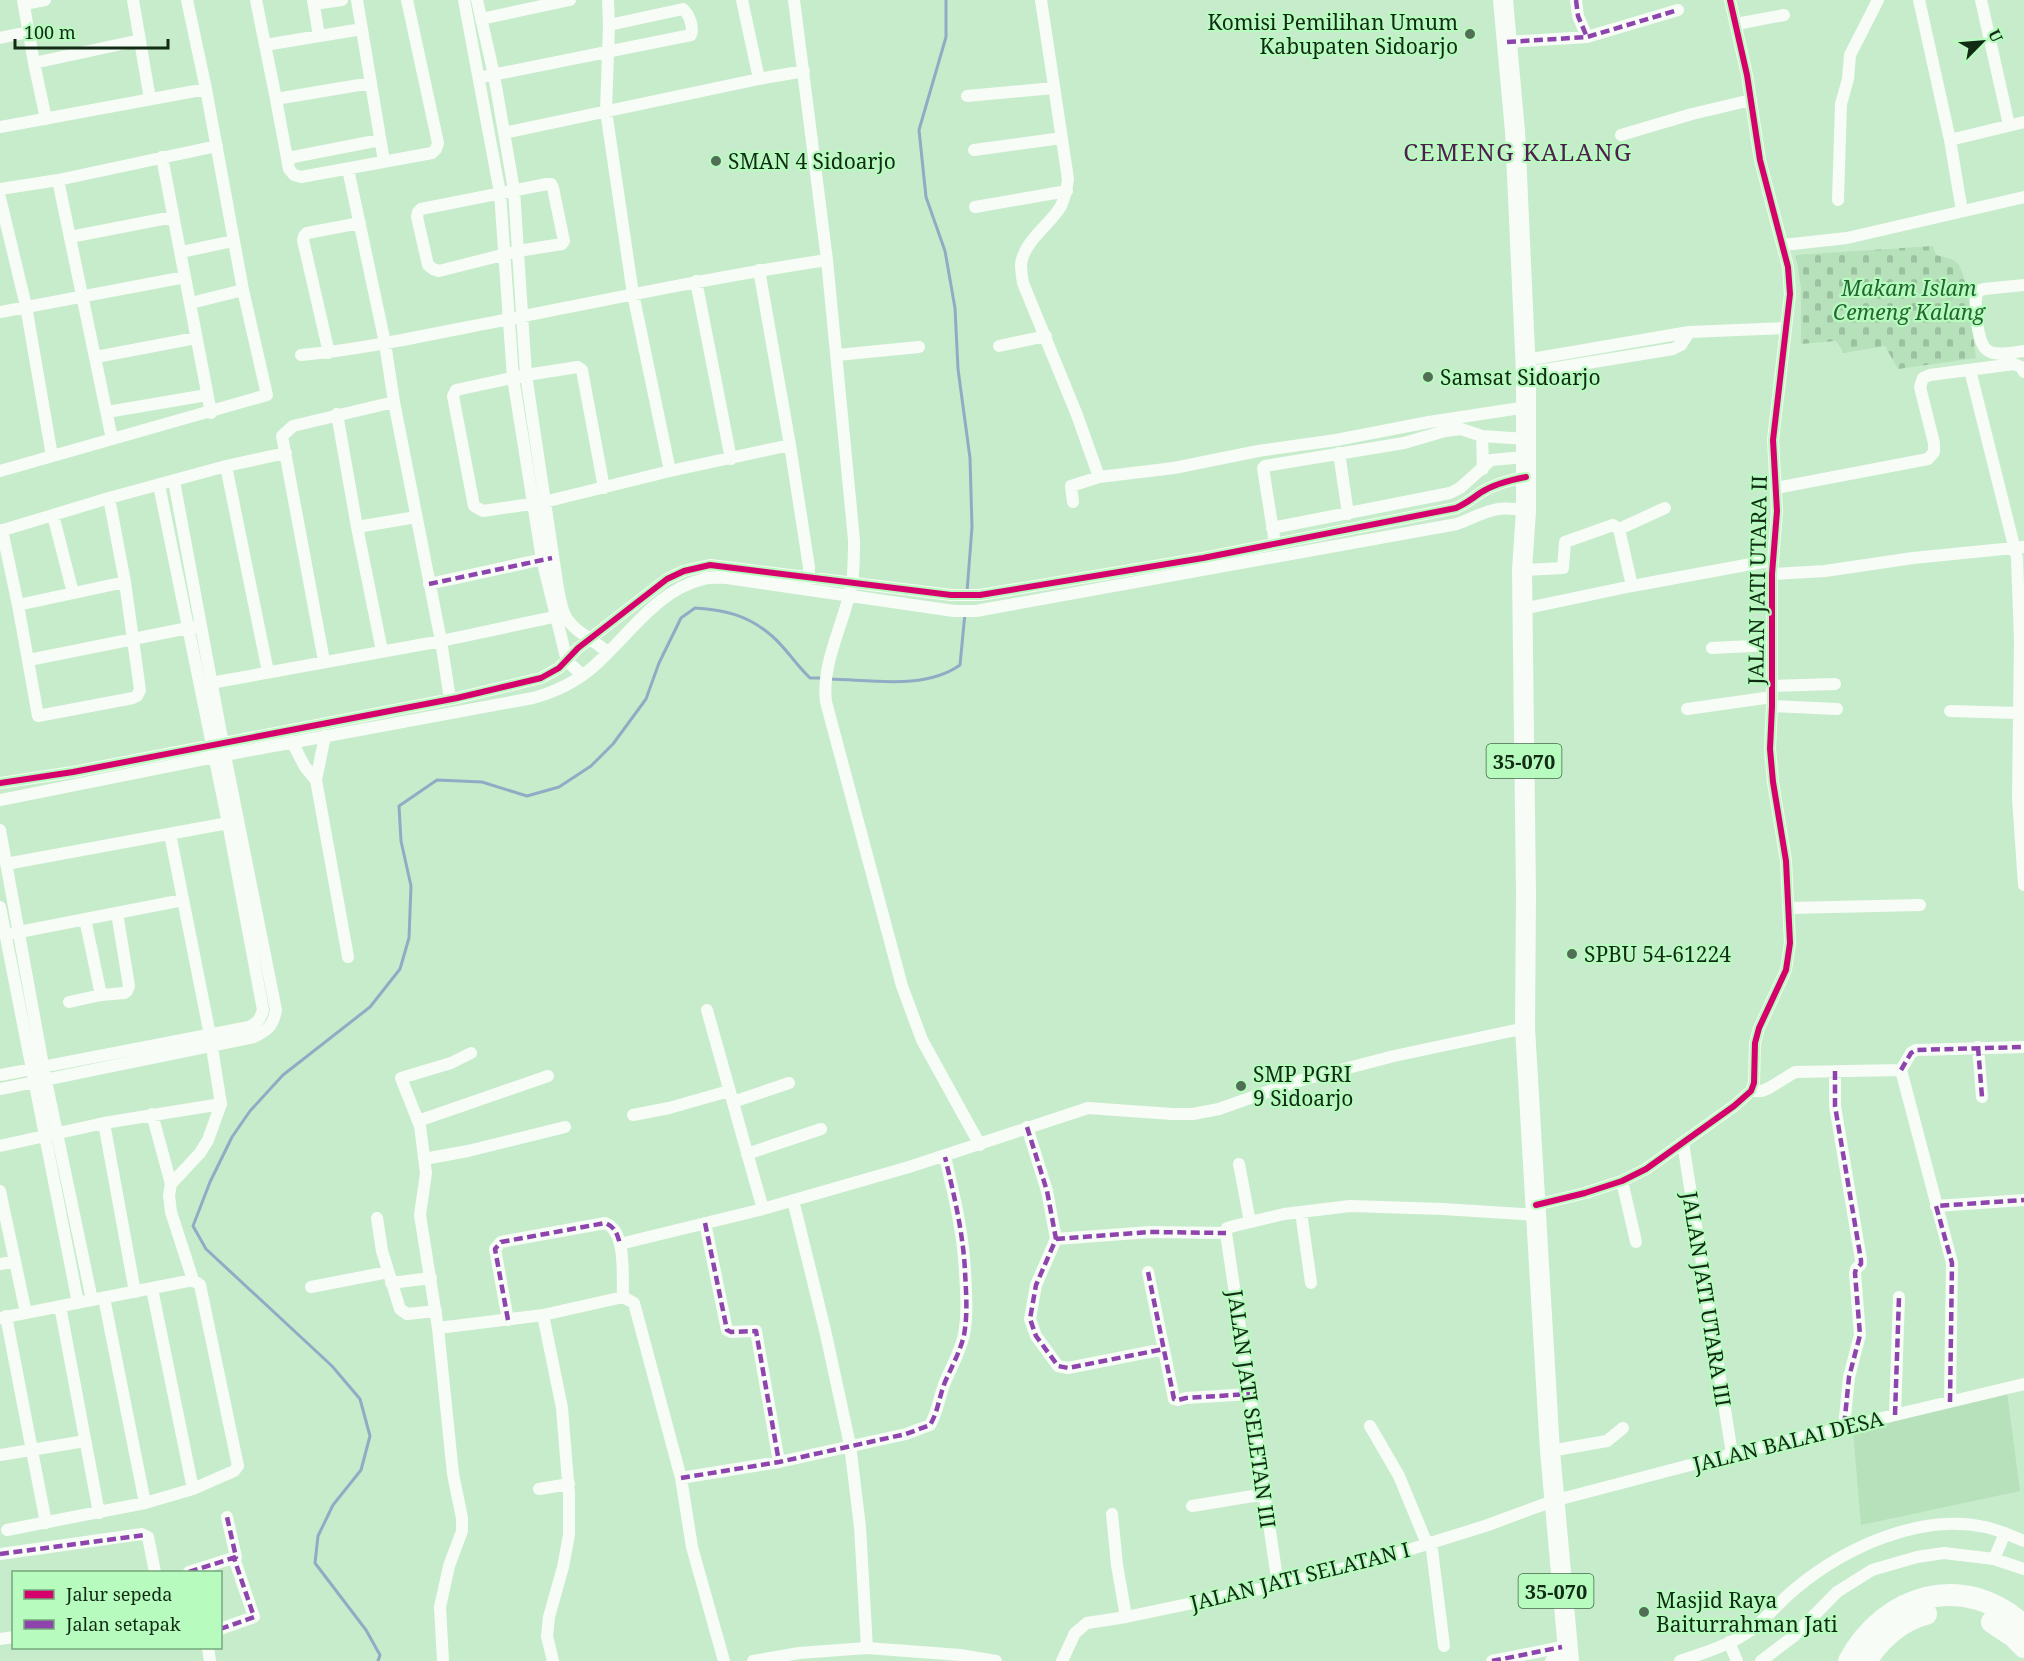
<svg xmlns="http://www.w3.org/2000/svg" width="2024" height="1661" viewBox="0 0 2024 1661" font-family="'Noto Serif',serif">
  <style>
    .grass { fill: #b7e1bb }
    .cemetery { fill: url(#cemetery-stones) }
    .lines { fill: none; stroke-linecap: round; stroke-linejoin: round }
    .stream { stroke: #91abc5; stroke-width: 3 }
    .minor { stroke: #f7fcf7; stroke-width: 12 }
    .primary { stroke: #f7fcf7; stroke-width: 20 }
    .motorway { stroke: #f7fcf7; stroke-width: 22 }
    .quiet { stroke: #8e44ad; stroke-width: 4.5; stroke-dasharray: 9 4.5; stroke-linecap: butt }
    .cycleway-casing { stroke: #b8fbbf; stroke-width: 10 }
    .cycleway { stroke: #d6006c; stroke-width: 6 }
    .poi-dot { fill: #516f55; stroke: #b8fbbf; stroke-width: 2 }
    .labels { text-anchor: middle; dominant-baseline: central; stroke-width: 4.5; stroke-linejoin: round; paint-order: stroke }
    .shield { fill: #b8fbbf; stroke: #436948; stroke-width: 1.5 }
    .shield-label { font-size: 20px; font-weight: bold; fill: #112b15 }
    .poi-label { font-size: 21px; fill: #112b15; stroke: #b8fbbf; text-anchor: start }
    .park-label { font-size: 21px; font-style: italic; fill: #216730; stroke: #b8fbbf }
    .street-label { font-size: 21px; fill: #112b15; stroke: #b8fbbf }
    .quarter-label { font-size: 24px; letter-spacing: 1.5px; fill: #4f1e4f; stroke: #b8fbbf }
  </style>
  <defs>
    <pattern id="cemetery-stones" width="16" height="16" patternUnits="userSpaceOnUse" patternTransform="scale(1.5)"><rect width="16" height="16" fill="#b7e1bb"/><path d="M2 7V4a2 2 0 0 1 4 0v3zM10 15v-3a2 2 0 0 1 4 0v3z" fill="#9cc1a0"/></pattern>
  </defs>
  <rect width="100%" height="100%" fill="#c7eccb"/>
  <path class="grass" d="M 2007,1392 L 2020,1491 L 1861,1525 L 1853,1431 Z"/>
  <path class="cemetery" d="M 1933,246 L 1936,255 C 1943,257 1953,258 1958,264 C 1969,279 1973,337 1976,358 L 1898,369 L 1885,346 L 1844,353 L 1836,341 L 1801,344 L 1801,288 L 1796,255 Z"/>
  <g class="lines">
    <path class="stream" d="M 946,0 L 946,37 L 919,130 L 926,197 L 945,251 L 955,308 L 958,369 L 970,458 L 972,527 L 967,592
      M 830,679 C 872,680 925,690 960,665 L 965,613
      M 378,1661 L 380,1655 L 366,1630 L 315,1563 L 318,1536 L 333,1505 L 361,1470 L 370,1436 L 360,1399 L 332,1366 L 206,1249 L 193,1226 L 210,1182 L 232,1137 L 250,1111 L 283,1075 L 370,1007 L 400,969 L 409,938 L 411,886 L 401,841 L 399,806 L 437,780 L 482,782 L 527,796 L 559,787 L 591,766 L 613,744 L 646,699 L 659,663 L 681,618 L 695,608 C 725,610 748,615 772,636 C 786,648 796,665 810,678 L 823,678"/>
    <path class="minor" d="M 23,0 L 34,63 L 46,119
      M 133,0 L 150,99
      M 256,0 L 276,99 L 289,169 L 294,175 L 301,177 L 432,153 L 436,149 L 438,143 L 407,0
      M 313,0 L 319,36
      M 357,0 L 384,161
      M 464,0 L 500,193 L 513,378 L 542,559 L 567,661 L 582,675
      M 477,0 L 494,75 L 514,190 L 526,375 L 558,589 C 560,597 561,606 564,613 C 571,631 594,639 607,652
      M 608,0 L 609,25 L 606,111 L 633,294 L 670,471
      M 742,0 L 759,79
      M 794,0 L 827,260 L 854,540 C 854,554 854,569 852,583 C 845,622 821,662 826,702 L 902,986 L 922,1040 L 980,1145
      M 1041,0 L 1068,179 C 1067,189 1065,197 1061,206 C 1050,225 1024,241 1021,264 C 1021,270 1022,277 1023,283 L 1077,415 L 1099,477
      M 1576,0 L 1578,16 L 1587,37
      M 1919,0 L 1950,140 L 1962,211
      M 1981,0 L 2009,125
      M 24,4 L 45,0
      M 314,4 L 342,0
      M 481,19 L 570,0
      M 1736,24 L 1784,15
      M 0,38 L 28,32
      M 1507,42 L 1587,37 L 1678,10
      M 265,45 L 362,29
      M 34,63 L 140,40
      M 487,76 L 686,36 L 691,35 C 694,27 689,14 683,9 L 609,25
      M 967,96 L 1054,88
      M 276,99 L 371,83
      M 0,127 L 206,89
      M 504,133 L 759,79 L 804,71
      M 1621,135 L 1692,114 L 1751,100
      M 1950,140 L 2024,122
      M 974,150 L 1062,138
      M 162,157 L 211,413
      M 288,158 L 380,140
      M 348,169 L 385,343 L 394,402 L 441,641 L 450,699
      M 58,180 L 112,439
      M 547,184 L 551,184 L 553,188 L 564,241 L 562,244 L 518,251 L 439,271 L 433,269 L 428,265 L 417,217 L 418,212 L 421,209 Z
      M 0,189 L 58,180 L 217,146
      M 0,198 L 26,306 L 52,456
      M 1838,200 L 1841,104 L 1848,79 L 1850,55 L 1878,0
      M 975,207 L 1067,191
      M 70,237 L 173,217
      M 1783,245 L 1847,238 L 2024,197
      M 181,252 L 233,241
      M 759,270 L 790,445 L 809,567 L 809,579
      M 696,281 L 731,459
      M 2024,285 L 1984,289 L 1978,291 C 1973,302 1977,343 1987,350 C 1996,357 2013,352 2024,351
      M 191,303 L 243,290
      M 0,312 L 185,277
      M 999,346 L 1046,336
      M 329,353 L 303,240 L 304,236 L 307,233 L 360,223
      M 301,355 C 357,350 412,338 468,327 C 587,304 706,278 827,260
      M 837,355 L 919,347
      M 96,357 L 196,338
      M 1526,360 L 1689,332 L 1786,328
      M 1970,370 L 2017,558 L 2020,640 L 2018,798 L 2024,885
      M 1526,373 L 1673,349 L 1681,345 L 1689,332
      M 107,412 L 207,395
      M 337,414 L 357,527 L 382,651
      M 1482,436 L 1483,469
      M 1339,453 L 1348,514
      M 226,466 L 268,672
      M 0,471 L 267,395 L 243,290 L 206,89 L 187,0
      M 604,488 L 582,370 L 578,367 L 526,375 L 456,390 L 453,396 L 474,506 L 483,511 L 544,502 L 670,471 L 790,445
      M 1776,488 L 1928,459 L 1934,452 L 1934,443 L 1920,387 L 1923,378 L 1930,375 L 2014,364 L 2021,367 L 2024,372
      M 1073,502 L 1071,486 L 1099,477 L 1174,468 L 1258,451 L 1336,440 L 1429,422 L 1527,407
      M 53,515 L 73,593
      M 357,527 L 416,517
      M 1272,528 L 1450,493 L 1460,488 L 1491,460 L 1525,457
      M 1619,529 L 1665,508
      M 2,530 L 18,605 L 38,716 L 133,698 L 137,696 L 140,690 L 125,582 L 109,498
      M 0,531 L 109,498 L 226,466 L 286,453
      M 1275,543 L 1263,468 L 1265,466 L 1404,443 L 1445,431 L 1461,429 L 1482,436 L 1527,439
      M 1522,570 L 1563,568 L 1565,542 L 1613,525 L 1619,529 L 1632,586
      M 1772,574 L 1825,571 L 1913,558 L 2024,547
      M 429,584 L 548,558
      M 18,605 L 125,582
      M 1522,609 L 1632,586 L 1773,560
      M 1712,648 L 1771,645
      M 29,660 L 193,627
      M 324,661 L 282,436 L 293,426 L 394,402
      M 211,683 L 441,641 L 563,615
      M 1772,686 L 1835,684
      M 1772,706 L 1837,709
      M 1687,709 L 1772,697
      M 1950,711 L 2018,713
      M 292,742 L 305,767 L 316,780 L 325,736
      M 316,780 L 348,957
      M 0,783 L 73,772 L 457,698 L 541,678 L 559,668 L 578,648 L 667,579 L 684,571 L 710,565 L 951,595 L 980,595 L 1203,558 L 1456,508 C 1465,504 1472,499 1480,493 C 1494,484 1510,480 1526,477
      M 0,800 L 225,755 L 533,698 C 555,692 576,682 593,667 C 628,637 656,590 704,579 C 711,577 719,578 727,578 L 954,611 L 976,611 L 1457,524 C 1486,513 1493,504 1526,511
      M 0,830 L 45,1076 L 92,1300
      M 170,834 L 210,1035 L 221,1104 L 208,1140 L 200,1153 L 171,1184 L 169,1195 L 171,1212 L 193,1280
      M 6,864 L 228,823
      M 0,907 L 78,1303
      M 1789,908 L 1920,905
      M 85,919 L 101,995 L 124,993 L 127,991 L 129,986 L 117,913
      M 14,933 L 183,900
      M 69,1002 L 101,995
      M 707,1010 C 726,1077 744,1143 763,1209
      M 1978,1047 L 1982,1097
      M 1901,1070 L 1911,1053 L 1916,1050 L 2024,1047
      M 1835,1071 L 1835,1106 L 1861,1260 L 1861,1264 L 1856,1269 L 1855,1273 L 1860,1335 L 1849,1377 L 1844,1427
      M 0,1075 L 249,1027 C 258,1023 260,1019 263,1010 L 228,823 L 159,485
      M 0,1089 L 254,1037 C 268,1030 273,1026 276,1010 L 225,755 L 174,481
      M 1751,1091 L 1762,1091 L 1769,1088 L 1795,1072 L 1901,1070 L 1952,1263 L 1950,1402
      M 733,1102 L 789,1083
      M 152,1114 L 171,1184
      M 633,1115 L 669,1108 L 729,1091
      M 418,1121 L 548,1076
      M 104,1123 L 135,1292
      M 1027,1127 L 1047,1191 L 1056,1239 L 1036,1285 L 1030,1319 L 1036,1336 L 1058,1366 L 1068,1368 L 1164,1349
      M 1683,1143 L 1732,1454
      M 0,1146 L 104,1123 L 221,1104
      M 747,1154 L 821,1129
      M 424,1159 L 468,1151 L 565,1127
      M 1239,1164 L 1250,1222
      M 1622,1181 L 1636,1242
      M 0,1191 L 26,1313
      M 793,1200 L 825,1330 L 850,1445 L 860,1527 L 867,1648 L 960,1655 L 996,1661
      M 1536,1205 L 1585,1193 L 1622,1181 L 1646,1169 L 1734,1106 L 1751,1091 L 1754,1083 L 1755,1043 L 1759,1028 L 1786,970 L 1790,943 L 1786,861 L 1773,782 L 1770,749 L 1772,706 L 1772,574 L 1777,511 L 1773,440 L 1790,294 L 1788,267 L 1760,160 L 1747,75 L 1730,0
      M 1936,1206 L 2024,1200
      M 1301,1212 L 1311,1283
      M 377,1218 L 382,1251 L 400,1309 L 407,1314 L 436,1311
      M 705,1223 L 727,1330 L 731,1332 L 756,1331 L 779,1462
      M 1226,1233 L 1278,1585
      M 1226,1233 L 1227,1228 L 1234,1226 L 1284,1214 L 1350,1206 L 1443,1209 L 1537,1215
      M 1056,1239 L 1150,1232 L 1226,1233
      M 620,1244 L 763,1209 L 909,1167 L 1088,1108 L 1172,1114 L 1193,1114 L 1219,1109 L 1298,1081 L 1394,1056 L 1525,1028
      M 0,1264 L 15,1261
      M 1148,1272 L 1174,1399 L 1178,1400 L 1186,1398 L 1250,1394
      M 391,1283 L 431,1278
      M 311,1287 L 388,1272
      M 152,1289 L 193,1489
      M 104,1298 L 145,1503
      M 60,1306 L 99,1513
      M 543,1315 L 562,1408 L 569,1494 L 569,1535 L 563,1567 L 549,1617 L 547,1636 L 553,1661
      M 6,1316 L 46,1523
      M 0,1318 L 193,1280 L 200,1285 L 238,1466 L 234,1471 L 193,1489 L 145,1503 L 7,1530
      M 508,1320 L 495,1249 L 501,1242 L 605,1223 C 627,1231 622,1276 623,1297 L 634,1303 L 681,1478 L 692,1547 L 724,1661
      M 438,1328 L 420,1215 L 426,1173 L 420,1126 L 401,1078 L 451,1063 L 471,1053
      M 1895,1415 L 1899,1297
      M 1370,1426 L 1399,1476 L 1427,1544
      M 1550,1451 L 1607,1441 L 1623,1428
      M 0,1455 L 85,1441
      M 681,1478 L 779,1462 L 906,1434 L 930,1425 C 938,1412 939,1397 945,1382 C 952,1366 960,1352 964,1335 C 968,1313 966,1292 965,1271 C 963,1232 954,1195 945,1157
      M 539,1489 L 569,1484
      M 1192,1506 L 1265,1494
      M 1112,1514 L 1117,1565 L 1126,1617
      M 1431,1542 L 1444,1646
      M 0,1554 L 142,1534 L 148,1537 L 155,1572
      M 1994,1559 L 2005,1533
      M 189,1572 L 236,1557 L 227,1517
      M 220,1629 L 254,1617 L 234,1558
      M 0,1639 L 14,1637
      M 1729,1642 L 1737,1661
      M 208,1648 L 210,1661
      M 443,1661 L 440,1607 L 449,1566 L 462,1531 L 462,1518 L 453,1474 L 438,1328 L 543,1315 L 623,1297
      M 753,1661 L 799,1653 L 867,1648
      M 1062,1661 L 1075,1633 L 1087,1623 L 1126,1617 L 1278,1585 L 1373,1561 L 1488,1525 L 1553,1501 L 1732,1454 L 2024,1384
      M 1492,1661 L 1562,1647
      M 1551,1661 L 1563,1656
      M 1680,1661 C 1704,1653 1730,1645 1751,1630 C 1767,1618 1779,1602 1795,1589 C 1844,1548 1919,1513 1985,1527 C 1999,1530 2011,1536 2024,1541
      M 1761,1661 L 1794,1636 L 1837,1592 L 1872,1570 L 1917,1557 L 1944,1553 L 1994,1559 L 2024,1569"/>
    <path class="primary" d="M 1503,0 L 1515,131 L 1526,373 L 1526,511 L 1522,570 L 1526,894 L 1525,1028 L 1550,1451 L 1569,1661"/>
    <path class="motorway" d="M 1992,1622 L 2013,1636 L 2024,1647
      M 1849,1661 C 1886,1593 1964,1571 2024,1626
      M 1866,1661 C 1881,1638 1900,1621 1926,1614"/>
    <path class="quiet" d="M 1576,0 L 1578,16 L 1587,37
      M 1507,42 L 1587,37 L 1678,10
      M 429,584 L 552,558
      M 1978,1047 L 1982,1097
      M 1901,1070 L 1911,1053 L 1916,1050 L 2024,1047
      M 1835,1071 L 1835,1106 L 1861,1260 L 1861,1264 L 1856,1269 L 1855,1273 L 1860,1335 L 1849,1377 L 1844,1427
      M 1027,1127 L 1047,1191 L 1056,1239 L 1036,1285 L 1030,1319 L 1036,1336 L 1058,1366 L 1068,1368 L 1164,1349
      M 705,1223 L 727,1330 L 731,1332 L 756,1331 L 779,1462
      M 1056,1239 L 1150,1232 L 1226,1233
      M 1148,1272 L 1174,1399 L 1178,1400 L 1186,1398 L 1250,1394
      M 508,1320 L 495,1249 L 501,1242 L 605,1223 C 615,1227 617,1233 620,1244
      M 1950,1402 L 1952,1263 L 1936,1206 L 2024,1200
      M 1895,1415 L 1899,1297
      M 681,1478 L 779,1462 L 906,1434 L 930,1425 C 938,1412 939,1397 945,1382 C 952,1366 960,1352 964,1335 C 968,1313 966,1292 965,1271 C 963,1232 954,1195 945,1157
      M 0,1554 L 145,1535
      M 189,1572 L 236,1557 L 227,1517
      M 220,1629 L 254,1617 L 234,1558
      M 1492,1661 L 1562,1647"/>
    <defs>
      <path id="cycleway" d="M 0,783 L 73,772 L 457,698 L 541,678 L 559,668 L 578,648 L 667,579 L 684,571 L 710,565 L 951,595 L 980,595 L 1203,558 L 1456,508 C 1465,504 1472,499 1480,493 C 1494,484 1510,480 1526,477
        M 1536,1205 L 1585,1193 L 1622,1181 L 1646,1169 L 1734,1106 L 1751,1091 L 1754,1083 L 1755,1043 L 1759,1028 L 1786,970 L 1790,943 L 1786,861 L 1773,782 L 1770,749 L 1772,706 L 1772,574 L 1777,511 L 1773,440 L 1790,294 L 1788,267 L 1760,160 L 1747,75 L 1730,0"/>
    </defs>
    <use href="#cycleway" class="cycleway-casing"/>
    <use href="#cycleway" class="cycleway"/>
  </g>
  <g class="poi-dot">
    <circle cx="1470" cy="34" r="6"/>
    <circle cx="716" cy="161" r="6"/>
    <circle cx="1428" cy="377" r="6"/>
    <circle cx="1572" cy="954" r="6"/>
    <circle cx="1241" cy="1086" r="6"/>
    <circle cx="1644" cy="1612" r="6"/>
  </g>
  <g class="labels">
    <g class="shield">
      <rect x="1486.5" y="744" width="75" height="34" rx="4.5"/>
      <rect x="1518.5" y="1574" width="75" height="34" rx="4.5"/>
    </g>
    <g class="shield-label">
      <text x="1524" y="761">35-070</text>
      <text x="1556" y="1591">35-070</text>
    </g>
    <g class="poi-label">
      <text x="1458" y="22" text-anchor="end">Komisi Pemilihan Umum<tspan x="1458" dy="24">Kabupaten Sidoarjo</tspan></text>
      <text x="728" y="161">SMAN 4 Sidoarjo</text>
      <text x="1440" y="377">Samsat Sidoarjo</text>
      <text x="1584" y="954">SPBU 54-61224</text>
      <text x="1253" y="1074">SMP PGRI<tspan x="1253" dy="24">9 Sidoarjo</tspan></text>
      <text x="1656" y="1600">Masjid Raya<tspan x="1656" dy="24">Baiturrahman Jati</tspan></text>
    </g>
    <g class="park-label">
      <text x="1909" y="288">Makam Islam<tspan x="1909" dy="24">Cemeng Kalang</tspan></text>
    </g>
    <g class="street-label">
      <text transform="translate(1757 580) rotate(-89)">JALAN JATI UTARA II</text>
      <text transform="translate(1707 1299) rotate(81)">JALAN JATI UTARA III</text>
      <text transform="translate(1252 1409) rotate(82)">JALAN JATI SELETAN III</text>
      <text transform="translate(1788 1441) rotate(-14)">JALAN BALAI DESA</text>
      <text transform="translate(1300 1576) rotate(-14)">JALAN JATI SELATAN I</text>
    </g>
    <g class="quarter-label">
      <text x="1518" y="151">CEMENG KALANG</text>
    </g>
  </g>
  <rect x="12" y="1571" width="210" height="78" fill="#b8fbbf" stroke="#75a87b" stroke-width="1.5"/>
  <rect x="24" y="1590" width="30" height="9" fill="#d6006c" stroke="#75a87b" stroke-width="1.5"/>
  <text x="66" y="1601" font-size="18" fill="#112b15">Jalur sepeda</text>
  <rect x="24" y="1620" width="30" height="9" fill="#8e44ad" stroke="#75a87b" stroke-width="1.5"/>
  <text x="66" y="1631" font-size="18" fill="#112b15">Jalan setapak</text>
  <g transform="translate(1982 42) rotate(65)" stroke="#b8fbbf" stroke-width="4.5" paint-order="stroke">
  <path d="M0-4.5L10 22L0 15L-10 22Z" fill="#112b15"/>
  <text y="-9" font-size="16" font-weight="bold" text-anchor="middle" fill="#112b15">U</text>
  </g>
  <path d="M15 39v9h153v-9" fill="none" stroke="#112b15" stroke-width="3"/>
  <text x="24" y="39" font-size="18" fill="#112b15" stroke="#b8fbbf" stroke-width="4.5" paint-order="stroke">100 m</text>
</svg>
